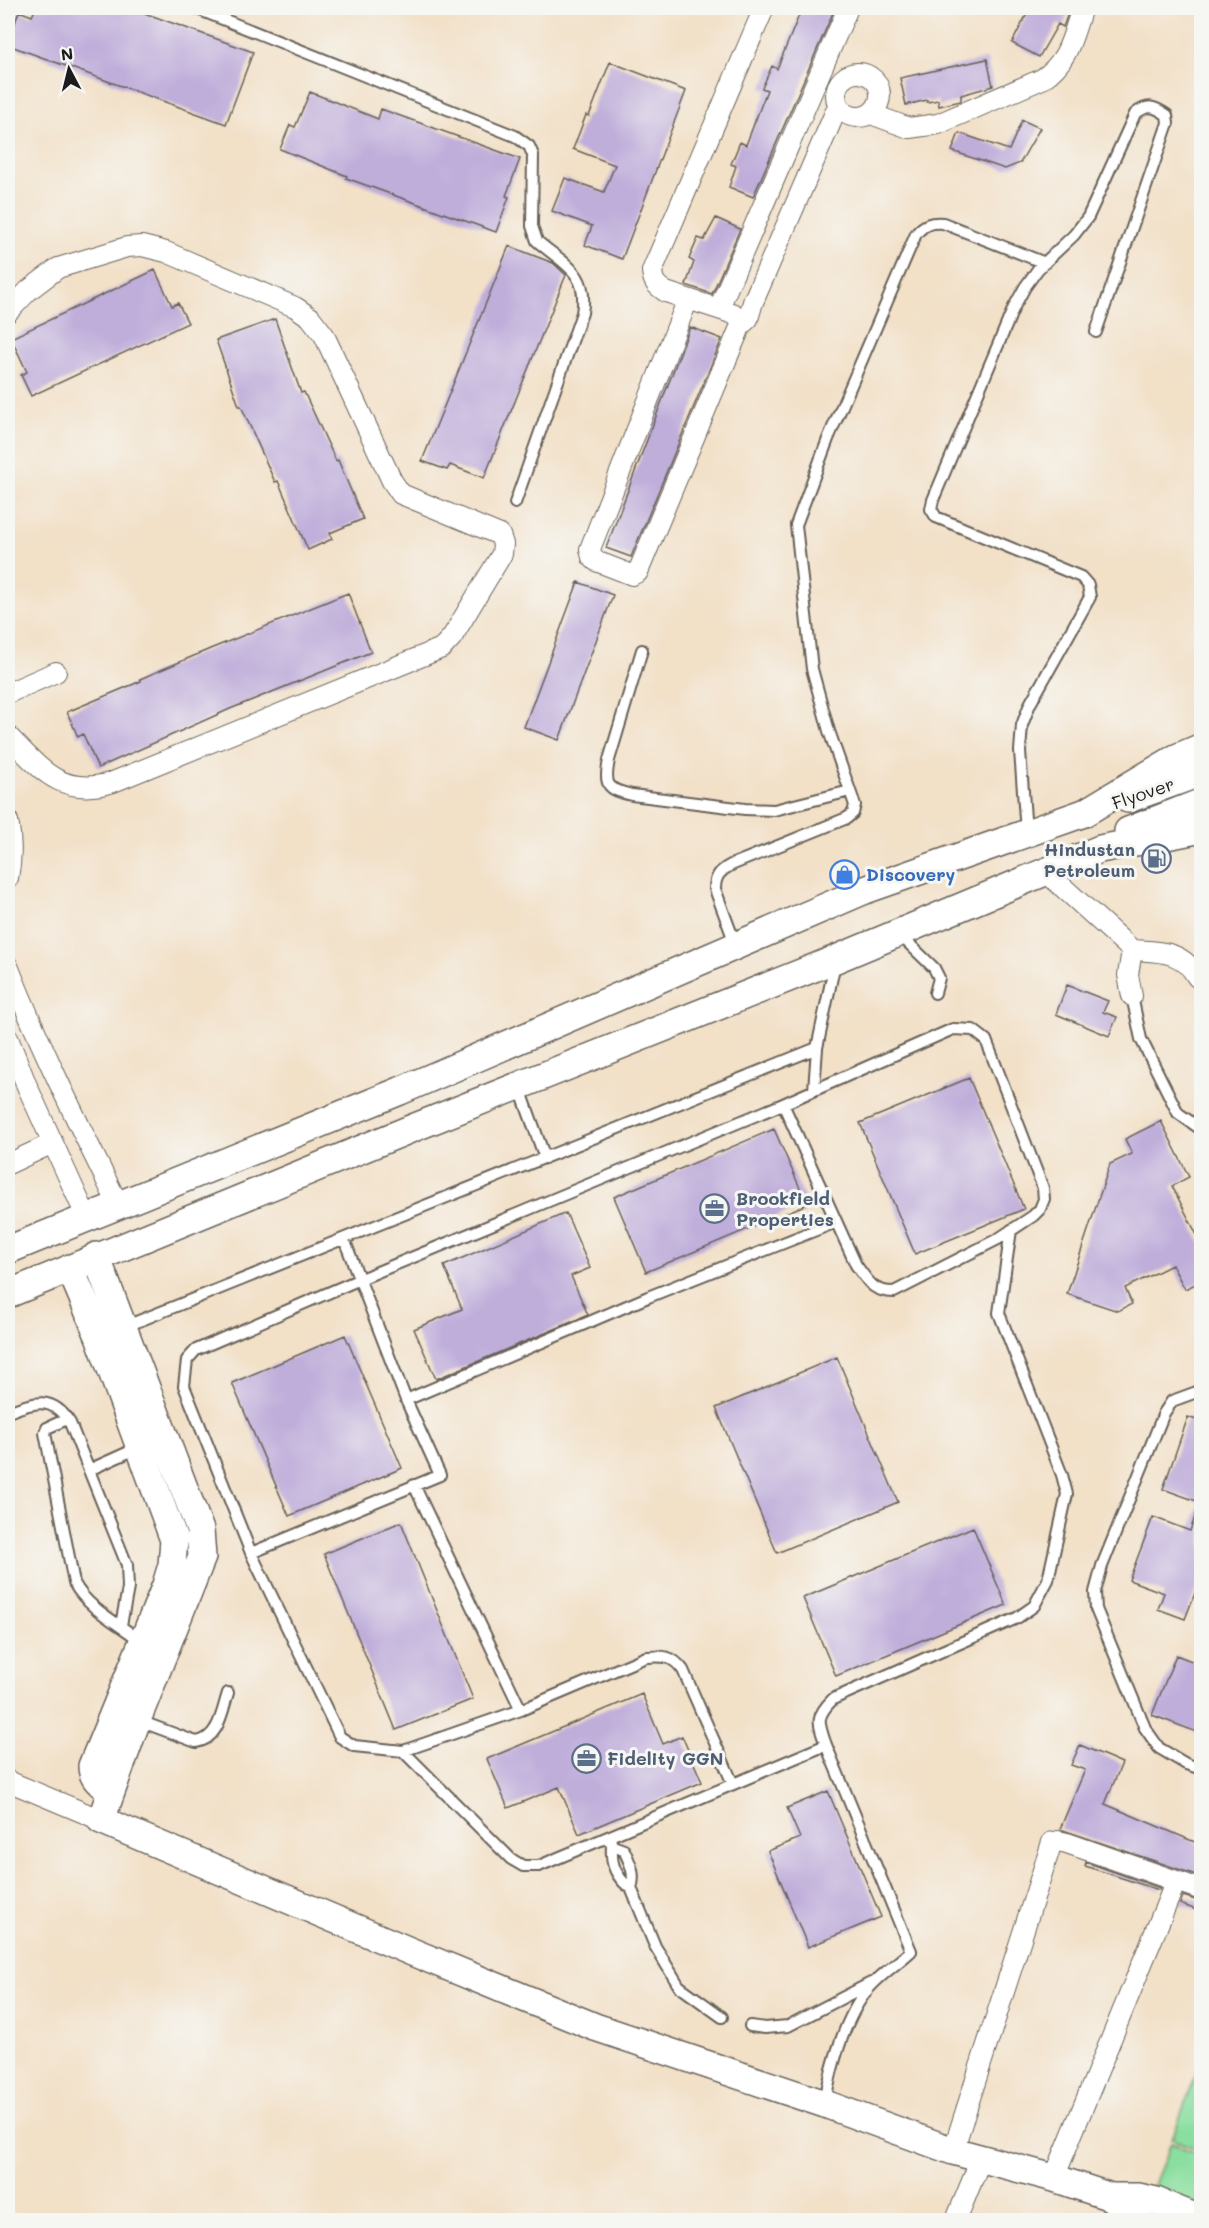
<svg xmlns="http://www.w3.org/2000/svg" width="1209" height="2228" viewBox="0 0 1209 2228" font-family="Mali,sans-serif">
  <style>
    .green { fill: #8ade9f; stroke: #537d5e; stroke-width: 1.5 }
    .building { fill: #bfadda }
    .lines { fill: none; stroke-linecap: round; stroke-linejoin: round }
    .lane-casing { stroke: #676158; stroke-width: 14 }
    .street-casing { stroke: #676158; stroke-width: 22 }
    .secondary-casing { stroke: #676158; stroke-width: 30 }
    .lane { stroke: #fff; stroke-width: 10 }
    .street { stroke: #fff; stroke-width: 20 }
    .secondary { stroke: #fff; stroke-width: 27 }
    .labels { text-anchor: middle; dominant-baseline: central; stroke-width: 6; stroke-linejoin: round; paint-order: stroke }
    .street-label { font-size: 18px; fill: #1c1c1c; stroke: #f6f6f2 }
    .service-label { font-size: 18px; font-weight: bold; fill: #4e5e75; stroke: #f6f6f2; text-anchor: start }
    .shop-label { font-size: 18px; font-weight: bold; fill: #366cbe; stroke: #f6f6f2; text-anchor: start }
  </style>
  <rect width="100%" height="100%" fill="#f6f6f2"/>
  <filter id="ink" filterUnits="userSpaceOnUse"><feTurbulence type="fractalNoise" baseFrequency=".0167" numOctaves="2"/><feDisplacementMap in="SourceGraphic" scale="12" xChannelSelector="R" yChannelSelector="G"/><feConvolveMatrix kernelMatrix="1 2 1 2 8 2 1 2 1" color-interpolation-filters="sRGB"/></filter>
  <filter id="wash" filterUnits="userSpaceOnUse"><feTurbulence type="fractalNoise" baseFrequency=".008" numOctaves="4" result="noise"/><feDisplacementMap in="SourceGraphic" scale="24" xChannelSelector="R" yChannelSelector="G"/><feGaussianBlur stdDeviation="1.35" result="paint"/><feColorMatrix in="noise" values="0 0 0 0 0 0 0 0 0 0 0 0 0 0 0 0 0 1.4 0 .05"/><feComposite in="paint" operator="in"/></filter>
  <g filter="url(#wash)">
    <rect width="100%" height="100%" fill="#f2e0c7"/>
    <path class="green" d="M 1201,2061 L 1202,2151 L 1201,2151 L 1172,2139 Z
      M 1171,2143 L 1201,2155 L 1201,2206 L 1153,2187 Z"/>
    <g id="blocks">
      <path class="building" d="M 36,8 L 137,8 L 136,10 L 253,52 L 226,124 L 8,45 L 19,11 L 32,16 Z
        M 802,8 L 835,8 L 753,197 L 729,187 L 736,166 L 731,164 L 740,142 L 746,145 L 767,90 L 762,88 L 772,66 L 777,69 Z
        M 1030,8 L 1070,8 L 1063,27 L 1058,24 L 1039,57 L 1012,43 Z
        M 987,59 L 993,86 L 961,95 L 961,101 L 939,106 L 938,100 L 927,102 L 927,100 L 906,105 L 900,78 Z
        M 610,62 L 686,91 L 622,259 L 585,245 L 592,226 L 552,211 L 565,178 L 604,192 L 615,165 L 573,149 L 586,115 L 589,116 Z
        M 310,92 L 378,119 L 381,109 L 520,159 L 506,196 L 509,197 L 496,232 L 346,178 L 347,176 L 280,149 L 290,125 L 295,127 Z
        M 1022,120 L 1040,128 L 1020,163 L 1005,169 L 952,151 L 959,133 L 1009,150 Z
        M 716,218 L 740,229 L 712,294 L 686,285 L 694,262 L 689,259 L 698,238 L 704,240 Z
        M 509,246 L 553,263 L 566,275 L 484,478 L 450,465 L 447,470 L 422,461 Z
        M 155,270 L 172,306 L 178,303 L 188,323 L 31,396 L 21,375 L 27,372 L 11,338 Z
        M 275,319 L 301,393 L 304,392 L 336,461 L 338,460 L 363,519 L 330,533 L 332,539 L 308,550 L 278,481 L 275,482 L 241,406 L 239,406 L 216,340 Z
        M 690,327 L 722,339 L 631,557 L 606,548 Z
        M 578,582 L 613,595 L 559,740 L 524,727 Z
        M 348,593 L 371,652 L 230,709 L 98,768 L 83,734 L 78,737 L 67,712 L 141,681 L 140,679 L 210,649 Z
        M 1067,985 L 1108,1001 L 1103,1012 L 1117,1017 L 1109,1036 L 1056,1014 Z
        M 969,1078 L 1024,1209 L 915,1254 L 860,1123 Z
        M 1161,1121 L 1189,1177 L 1172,1186 L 1202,1245 L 1202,1281 L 1185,1289 L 1172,1265 L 1125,1288 L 1132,1304 L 1118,1311 L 1067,1294 L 1110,1164 L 1132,1154 L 1125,1139 Z
        M 774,1129 L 807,1204 L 646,1272 L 614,1197 Z
        M 566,1213 L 590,1268 L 571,1276 L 588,1315 L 436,1379 L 414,1329 L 462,1309 L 444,1266 Z
        M 345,1335 L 402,1468 L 289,1516 L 232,1383 Z
        M 837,1357 L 898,1502 L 777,1553 L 716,1408 Z
        M 1188,1417 L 1202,1422 L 1202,1503 L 1163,1489 Z
        M 1199,1505 L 1202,1505 L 1202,1575 L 1185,1619 L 1158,1609 L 1164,1593 L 1129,1580 L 1153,1517 L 1190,1531 Z
        M 401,1522 L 473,1699 L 396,1730 L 324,1554 Z
        M 973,1527 L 1006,1605 L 836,1676 L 803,1598 Z
        M 1176,1655 L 1202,1665 L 1202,1734 L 1152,1715 Z
        M 642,1694 L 663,1744 L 682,1736 L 702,1782 L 579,1834 L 559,1787 L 508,1808 L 487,1759 Z
        M 1080,1745 L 1122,1763 L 1105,1804 L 1202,1845 L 1202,1877 L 1060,1829 L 1085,1770 L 1071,1765 Z
        M 828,1791 L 881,1917 L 808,1947 L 768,1851 L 800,1838 L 787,1808 Z
        M 1086,1862 L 1160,1888 L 1159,1890 L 1085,1866 Z
        M 1183,1896 L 1202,1902 L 1202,1912 L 1180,1904 Z"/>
    </g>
  </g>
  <g filter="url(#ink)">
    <use href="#blocks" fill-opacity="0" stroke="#676158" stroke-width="1.5"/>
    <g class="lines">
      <defs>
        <path id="lane" d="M 195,8 L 515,136 L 529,146 L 533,155 L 532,226 L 537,241 C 565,265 589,272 582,313 L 515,503
          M 642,650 L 609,760 C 604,786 607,789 632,795 L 745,809 L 774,810 L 850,791
          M 1026,832 L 1020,751 L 1022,725 L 1030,704 L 1090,597 L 1088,585 L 1081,577 L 936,517 L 931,509 L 933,500 L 1014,307 L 1025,287 L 1038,269 L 1074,235 L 1088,217 L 1135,114 C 1148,104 1154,106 1167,115 L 1168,123 L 1096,332
          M 899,934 L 934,968 L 939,978 L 935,993
          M 736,946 L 715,889 C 715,876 720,871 731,865 L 847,818 L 853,813 L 855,805 L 829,731 L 812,669 L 796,525 L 828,439 L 916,234 C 924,224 931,222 943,223 L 1045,263
          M 1132,996 L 1141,1039 L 1178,1113 L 1202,1130
          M 519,1086 L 545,1158
          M 814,1090 L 817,1048 L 835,963
          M 783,1104 L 856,1265 C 868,1281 872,1292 894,1292 L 998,1239 L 1033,1216 L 1040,1209 L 1044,1199 L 1043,1188 L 986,1040 L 973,1030 L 953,1029 L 783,1104 L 358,1280 L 196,1350 L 187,1360 L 184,1386 L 251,1553 L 340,1737 L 354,1746 L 403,1751 L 511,1859 L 523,1866 L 539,1866 L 826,1745
          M 124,1327 L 817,1048
          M 1202,1390 L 1172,1401 L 1164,1413 L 1102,1566 L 1095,1592 L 1096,1609 L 1145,1728 L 1159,1748 L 1186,1764 L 1202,1769
          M 406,1400 L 648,1297 L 836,1222
          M 8,1412 C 35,1401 53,1396 70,1423 L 127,1565 L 128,1588 L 121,1625
          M 67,1419 L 47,1428 L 45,1433 L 74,1583 C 88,1609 118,1623 141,1641
          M 89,1470 L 140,1447
          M 414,1485 L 521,1710
          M 251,1553 L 440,1475 L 406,1400 L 344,1239
          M 137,1720 L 196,1742 C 219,1739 222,1711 228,1693
          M 403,1751 L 521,1710 L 646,1657 C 663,1656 672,1655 683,1670 L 733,1784
          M 609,1837 C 614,1847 611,1845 612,1855 C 612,1869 621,1882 631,1888 C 636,1874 630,1863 624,1850 L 613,1846
          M 631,1888 L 655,1946 L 679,1986 L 722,2017
          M 750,2026 L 765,2028 L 788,2026 L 871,1983
          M 825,2102 C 831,2067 845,2016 869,1988 C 881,1974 897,1964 911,1951 L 826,1745 C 818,1722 815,1717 833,1699 L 1017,1618 L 1034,1606 L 1048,1580 L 1067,1494 L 1062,1475 L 999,1313 L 1011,1230"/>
        <path id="street" d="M836 95a22 22 0 1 1 44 0a22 22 0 1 1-44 0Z
          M 871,114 L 909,128 L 938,124 L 1042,79 C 1069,61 1072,37 1082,8
          M 688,299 L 590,549 L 592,557 L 596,561 L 632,575 L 638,572 L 741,325 L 740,319 L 734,314 L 666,292 C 657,286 653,283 652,271 L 764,8
          M 719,308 L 848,8
          M 8,312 L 29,290 L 58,268 L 127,247 L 142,246 L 166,252 L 295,307 L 310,317 L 324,335 L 392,481 L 401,494 L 500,535 L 503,544 L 502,554 L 452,637 L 442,648 L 113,782 C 61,798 41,769 8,736
          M 741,325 L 748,319 L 753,302 L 838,106
          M 8,693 L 56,672
          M 8,821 C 12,841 12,858 8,878
          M 1045,871 L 1132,950 L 1128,975 L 1132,996
          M 1132,950 C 1160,952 1182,950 1197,977
          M 8,966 C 40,1047 79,1125 118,1204
          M 8,1038 L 27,1086 L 87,1218
          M 8,1164 L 53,1143
          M 8,1781 L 101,1820
          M 953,2151 L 1052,1842 L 1058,1841 L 1067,1843 L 1202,1890
          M 1054,2178 L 1176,1881
          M 956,2220 L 981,2159"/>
        <path id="secondary" d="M 1128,799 L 1202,772
          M 1128,831 L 1202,802
          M 8,1250 L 400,1091 L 865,890 L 1084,813 L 1176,758 L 1202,747
          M 96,1256 L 200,1530 L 202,1557 L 137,1720 L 101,1820 L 412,1952 L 595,2027 L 825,2104 L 953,2151 L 1054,2178 L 1111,2197 L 1138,2197 L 1156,2201 L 1202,2220
          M 70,1268 L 99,1336 L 174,1540 L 172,1565 L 166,1585 L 92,1766 C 92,1779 101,1784 111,1792
          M 8,1294 L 413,1128 L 836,959 L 1100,849 L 1202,829
          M 1111,2197 L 1130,2215 L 1140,2220"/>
      </defs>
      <use href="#lane" class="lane-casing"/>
      <use href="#street" class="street-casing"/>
      <use href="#secondary" class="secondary-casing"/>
      <use href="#lane" class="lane"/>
      <use href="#street" class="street"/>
      <use href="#secondary" class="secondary"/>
    </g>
  </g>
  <defs>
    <symbol id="fuel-ring" viewBox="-11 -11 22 22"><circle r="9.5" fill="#f6f6f2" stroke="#5c6f8a" stroke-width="1.5"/><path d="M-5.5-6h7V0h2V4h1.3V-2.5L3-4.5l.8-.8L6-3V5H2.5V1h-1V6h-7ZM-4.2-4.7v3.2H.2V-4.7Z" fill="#5c6f8a"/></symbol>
    <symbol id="shop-ring" viewBox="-11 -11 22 22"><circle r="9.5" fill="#f6f6f2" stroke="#3f7fe0" stroke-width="1.5"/><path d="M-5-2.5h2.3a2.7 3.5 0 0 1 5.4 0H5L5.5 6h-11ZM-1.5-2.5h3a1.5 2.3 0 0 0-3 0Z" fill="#3f7fe0"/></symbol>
    <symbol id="office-ring" viewBox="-11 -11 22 22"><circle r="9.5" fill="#f6f6f2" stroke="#5c6f8a" stroke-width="1.5"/><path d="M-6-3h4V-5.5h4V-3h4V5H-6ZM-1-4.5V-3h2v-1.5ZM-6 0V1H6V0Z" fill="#5c6f8a"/></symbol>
  </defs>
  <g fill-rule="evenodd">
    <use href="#fuel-ring" x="1140" y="842" width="33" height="33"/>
    <use href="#shop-ring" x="828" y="858" width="33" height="33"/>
    <use href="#office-ring" x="698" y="1192" width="33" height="33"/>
    <use href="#office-ring" x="570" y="1742" width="33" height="33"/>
  </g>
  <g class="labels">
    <g class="street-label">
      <text transform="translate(1143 793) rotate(-19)">Flyover</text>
    </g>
    <g class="service-label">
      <text x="1135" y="849" text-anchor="end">Hindustan<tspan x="1135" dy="21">Petroleum</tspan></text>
      <text x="736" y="1198">Brookfield<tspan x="736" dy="21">Properties</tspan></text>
      <text x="607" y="1758">Fidelity GGN</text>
    </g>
    <g class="shop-label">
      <text x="866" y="874">Discovery</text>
    </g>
  </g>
  <rect width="1209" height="2228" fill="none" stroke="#f6f6f2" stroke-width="30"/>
  <g transform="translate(69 69) rotate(353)" stroke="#f6f6f2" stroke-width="4.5" paint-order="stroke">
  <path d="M0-4.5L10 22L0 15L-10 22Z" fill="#1c1c1c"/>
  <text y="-9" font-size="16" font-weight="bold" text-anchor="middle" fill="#1c1c1c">N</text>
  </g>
</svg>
